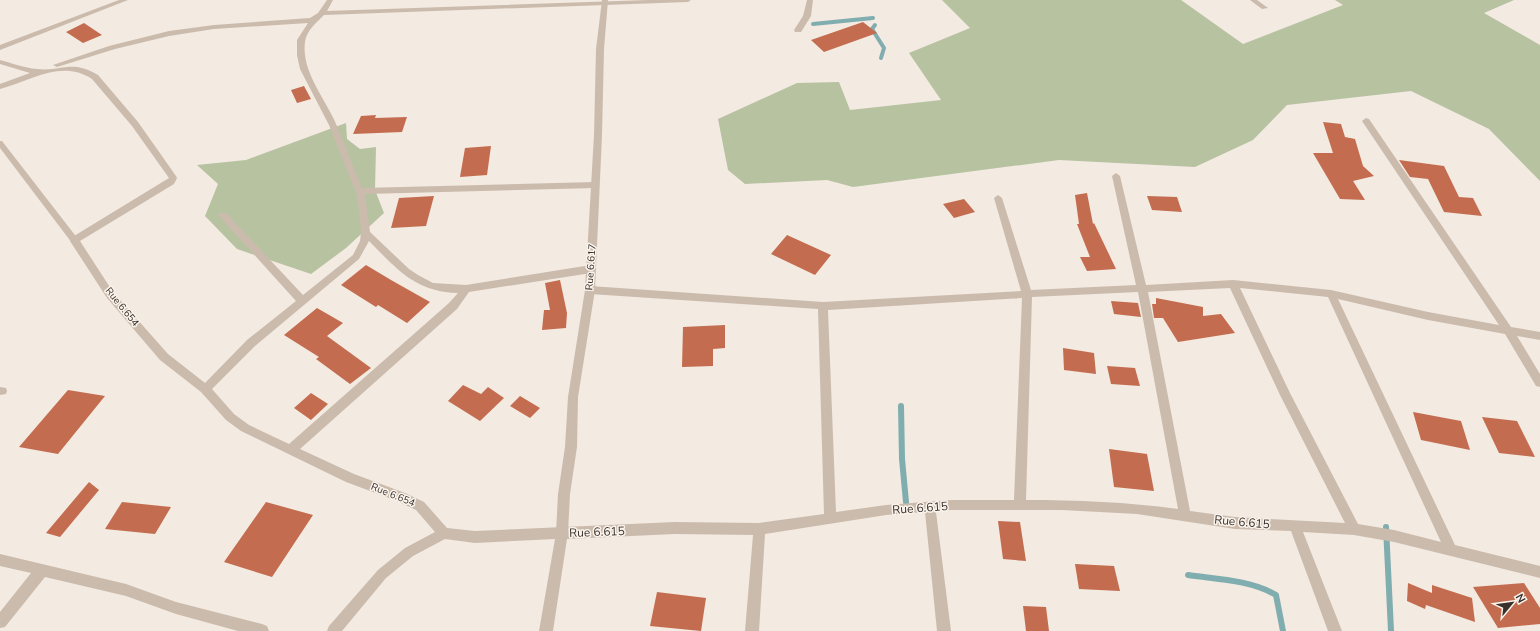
<svg xmlns="http://www.w3.org/2000/svg" width="1540" height="631" viewBox="0 0 1540 631" font-family="'Nunito Sans',sans-serif">
  <style>
    .green { fill: #b7c2a1 }
    .lines { fill: none; stroke-linecap: round; stroke-linejoin: round }
    .stream-far1 { stroke: #80adaf; stroke-width: 4 }
    .stream { stroke: #80adaf; stroke-width: 6 }
    .building { fill: #c36c4f }
    .service { fill: #cbbbac; fill-rule: evenodd }
    .minor { fill: #cbbbac; fill-rule: evenodd }
    .tertiary { fill: #cbbbac; fill-rule: evenodd }
    .labels { text-anchor: middle; dominant-baseline: central; stroke-width: 3; stroke-linejoin: round; paint-order: stroke }
    .street-label { font-size: 10px; fill: #3a302b; stroke: #faf4ed }
    .near-street-label { font-size: 12px; fill: #3a302b; stroke: #faf4ed }
  </style>
  <rect width="100%" height="100%" fill="#f3eae1"/>
  <path class="green" d="M 942,0 L 1181,0 L 1243,44 L 1343,5 L 1335,0 L 1514,0 L 1484,13 L 1540,45 L 1540,181 L 1489,129 L 1411,91 L 1287,105 L 1253,140 L 1195,167 L 1059,160 L 853,187 L 827,180 L 745,184 L 728,170 L 718,119 L 797,83 L 839,82 L 850,110 L 941,100 L 909,53 L 970,28 Z
    M 346,123 L 347,139 L 360,149 L 376,147 L 375,190 L 384,213 L 346,248 L 311,274 L 237,249 L 205,216 L 218,184 L 197,165 L 246,160 Z"/>
  <g class="lines">
    <path class="stream-far1" d="M 813,24 L 873,18
      M 875,25 L 872,29 L 884,48 L 881,58"/>
    <path class="stream" d="M 901,406 L 902,459 L 906,502
      M 1386,527 L 1391,631
      M 1188,575 C 1216,579 1251,580 1276,595 L 1283,631"/>
  </g>
  <path class="building" d="M 863,22 L 877,33 L 824,52 L 811,40 Z
    M 84,23 L 102,35 L 83,43 L 66,32 Z
    M 304,86 L 311,99 L 297,103 L 291,90 Z
    M 376,115 L 375,118 L 407,117 L 402,132 L 353,134 L 361,116 Z
    M 1323,122 L 1341,124 L 1345,137 L 1355,139 L 1363,166 L 1374,176 L 1353,181 L 1365,200 L 1340,199 L 1313,153 L 1333,153 Z
    M 491,146 L 487,175 L 460,177 L 465,148 Z
    M 1399,160 L 1444,166 L 1459,197 L 1473,198 L 1482,216 L 1444,212 L 1428,179 L 1410,177 Z
    M 1087,193 L 1093,224 L 1094,223 L 1116,269 L 1087,271 L 1080,257 L 1090,257 L 1077,224 L 1079,224 L 1075,195 Z
    M 434,196 L 426,226 L 391,228 L 399,198 Z
    M 1147,196 L 1177,197 L 1182,212 L 1152,210 Z
    M 964,199 L 975,212 L 954,218 L 943,204 Z
    M 787,235 L 831,255 L 815,275 L 771,254 Z
    M 366,265 L 391,280 L 430,302 L 407,323 L 378,305 L 376,307 L 341,285 Z
    M 560,280 L 567,313 L 566,328 L 542,330 L 544,310 L 550,310 L 545,283 Z
    M 1156,298 L 1203,307 L 1203,316 L 1221,314 L 1235,333 L 1178,342 L 1163,318 L 1154,318 L 1152,304 L 1156,304 Z
    M 1111,301 L 1138,303 L 1141,317 L 1114,314 Z
    M 317,308 L 343,323 L 327,336 L 371,368 L 350,384 L 316,359 L 319,357 L 284,335 Z
    M 725,325 L 725,348 L 713,349 L 713,366 L 682,367 L 683,327 Z
    M 1063,348 L 1094,353 L 1096,374 L 1064,370 Z
    M 1107,366 L 1135,368 L 1140,386 L 1111,384 Z
    M 463,385 L 481,394 L 488,387 L 504,398 L 480,421 L 448,401 Z
    M 68,390 L 105,396 L 58,454 L 19,447 Z
    M 311,393 L 328,404 L 311,420 L 294,408 Z
    M 520,396 L 540,408 L 530,418 L 510,406 Z
    M 1413,412 L 1461,421 L 1470,450 L 1421,440 Z
    M 1482,417 L 1517,421 L 1535,457 L 1499,453 Z
    M 1109,449 L 1147,454 L 1154,491 L 1114,487 Z
    M 89,482 L 99,490 L 60,537 L 46,533 Z
    M 122,502 L 171,507 L 155,534 L 105,529 Z
    M 266,502 L 313,515 L 272,577 L 224,562 Z
    M 998,521 L 1020,522 L 1026,561 L 1003,559 Z
    M 1075,564 L 1114,566 L 1120,591 L 1079,589 Z
    M 1408,583 L 1432,593 L 1432,585 L 1472,598 L 1475,622 L 1426,605 L 1425,609 L 1407,601 Z
    M 1524,583 L 1540,608 L 1540,624 L 1498,628 L 1473,587 Z
    M 657,592 L 706,598 L 701,631 L 650,626 Z
    M 1023,606 L 1046,607 L 1049,631 L 1026,631 Z"/>
  <g class="lines">
    <path class="service" d="M 0,141 L 2,141 L 78,239 L 79,241 L 78,243 L 72,243 L 0,148 Z"/>
    <path class="minor" d="M 119,0 L 128,0 L 0,50 L 0,45 Z
      M 327,0 L 333,0 L 327,11 L 648,0 L 691,0 L 688,2 L 324,15 C 317,22 306,31 305,42 C 301,72 326,99 337,126 C 346,146 353,168 362,188 L 595,182 L 599,185 L 595,188 L 365,194 L 370,232 L 409,269 L 418,275 L 433,283 L 466,285 L 591,265 L 596,269 L 591,273 L 469,292 L 457,309 L 300,449 L 354,474 L 405,493 L 424,502 L 447,528 L 475,531 L 675,522 L 759,523 L 824,514 L 818,309 L 590,294 L 587,293 L 585,290 L 587,287 L 590,286 L 823,302 L 1021,291 L 994,198 L 998,195 L 1002,198 L 1031,290 L 1136,285 L 1112,176 L 1116,173 L 1120,176 L 1146,285 L 1233,280 L 1331,290 L 1428,312 L 1499,325 L 1362,121 L 1366,118 L 1369,119 L 1511,327 L 1540,332 L 1540,340 L 1517,336 L 1540,374 L 1540,387 L 1536,386 L 1505,334 L 1428,320 L 1338,299 L 1455,545 L 1540,566 L 1540,578 L 1394,542 L 1354,535 L 1303,532 L 1342,631 L 1328,631 L 1291,531 L 1235,529 L 1137,514 L 1062,510 L 950,510 L 936,512 L 951,631 L 937,631 L 925,512 L 886,515 L 765,534 L 759,631 L 745,631 L 753,535 L 675,534 L 567,539 L 553,631 L 539,631 L 555,539 L 475,543 L 445,539 L 413,556 L 386,578 L 342,631 L 327,631 L 329,626 L 378,570 L 405,548 L 435,532 L 416,510 L 397,501 L 346,482 L 241,431 L 226,420 L 201,392 L 160,360 L 107,298 L 70,241 L 74,236 L 169,178 L 132,126 L 92,79 C 61,59 31,81 0,89 L 0,84 L 30,73 L 0,64 L 0,60 C 12,63 24,68 37,69 C 62,72 71,59 98,75 L 138,122 L 176,176 L 177,178 L 174,184 L 80,241 L 113,292 L 168,354 L 205,383 L 247,340 L 296,301 L 220,217 L 218,215 L 220,213 L 226,213 L 303,295 L 353,255 L 360,241 L 361,233 L 360,218 L 356,192 L 329,125 L 300,69 L 297,55 L 297,40 L 308,23 L 214,29 L 169,36 L 115,49 L 57,67 L 53,65 L 109,46 L 169,31 L 214,25 L 310,18 L 318,13 ZM 369,241 C 397,269 415,292 458,293 L 449,303 L 289,444 L 249,425 L 234,414 L 212,389 L 255,346 L 359,259 ZM 1230,288 L 1280,395 L 1345,523 L 1235,517 L 1190,511 L 1148,292 ZM 1240,288 L 1328,297 L 1441,542 L 1394,530 L 1358,524 L 1290,393 ZM 1138,292 L 1178,509 C 1127,502 1077,500 1026,500 L 1032,297 ZM 1022,298 L 1014,500 L 950,500 L 886,505 L 836,512 L 828,310 Z
      M 807,0 L 813,0 L 811,16 L 801,32 L 795,32 L 794,30 L 803,16 Z
      M 1250,0 L 1257,0 L 1268,8 L 1262,9 Z
      M 0,387 L 6,388 L 7,391 L 6,394 L 0,395 Z
      M 0,554 L 126,584 L 176,602 L 262,624 L 267,626 L 269,631 L 238,631 L 176,614 L 126,596 L 45,577 L 5,627 L 0,628 L 0,612 L 31,573 L 0,566 Z"/>
    <path class="tertiary" d="M 602,0 L 608,0 L 604,49 L 602,135 L 595,290 L 578,397 L 577,447 L 570,494 L 568,533 L 566,537 L 562,539 L 558,537 L 556,533 L 558,494 L 565,447 L 568,397 L 585,290 L 594,135 L 596,49 Z"/>
  </g>
  <g class="labels">
    <g class="street-label">
      <text transform="translate(591 267) rotate(-86)">Rue 6.617</text>
      <text transform="translate(122 307) rotate(51)">Rue 6.654</text>
      <text transform="translate(393 495) rotate(22)">Rue 6.654</text>
    </g>
    <g class="near-street-label">
      <text transform="translate(920 508) rotate(-4)">Rue 6.615</text>
      <text transform="translate(1242 522) rotate(5)">Rue 6.615</text>
      <text transform="translate(597 532) rotate(-2)">Rue 6.615</text>
    </g>
  </g>
  <g transform="translate(1512 603) rotate(61)" stroke="#faf4ed" stroke-width="3" paint-order="stroke">
  <path d="M0-3L7 15L0 10L-7 15Z" fill="#3a302b"/>
  <text y="-6" font-size="11" font-weight="bold" text-anchor="middle" fill="#3a302b">N</text>
  </g>
</svg>
